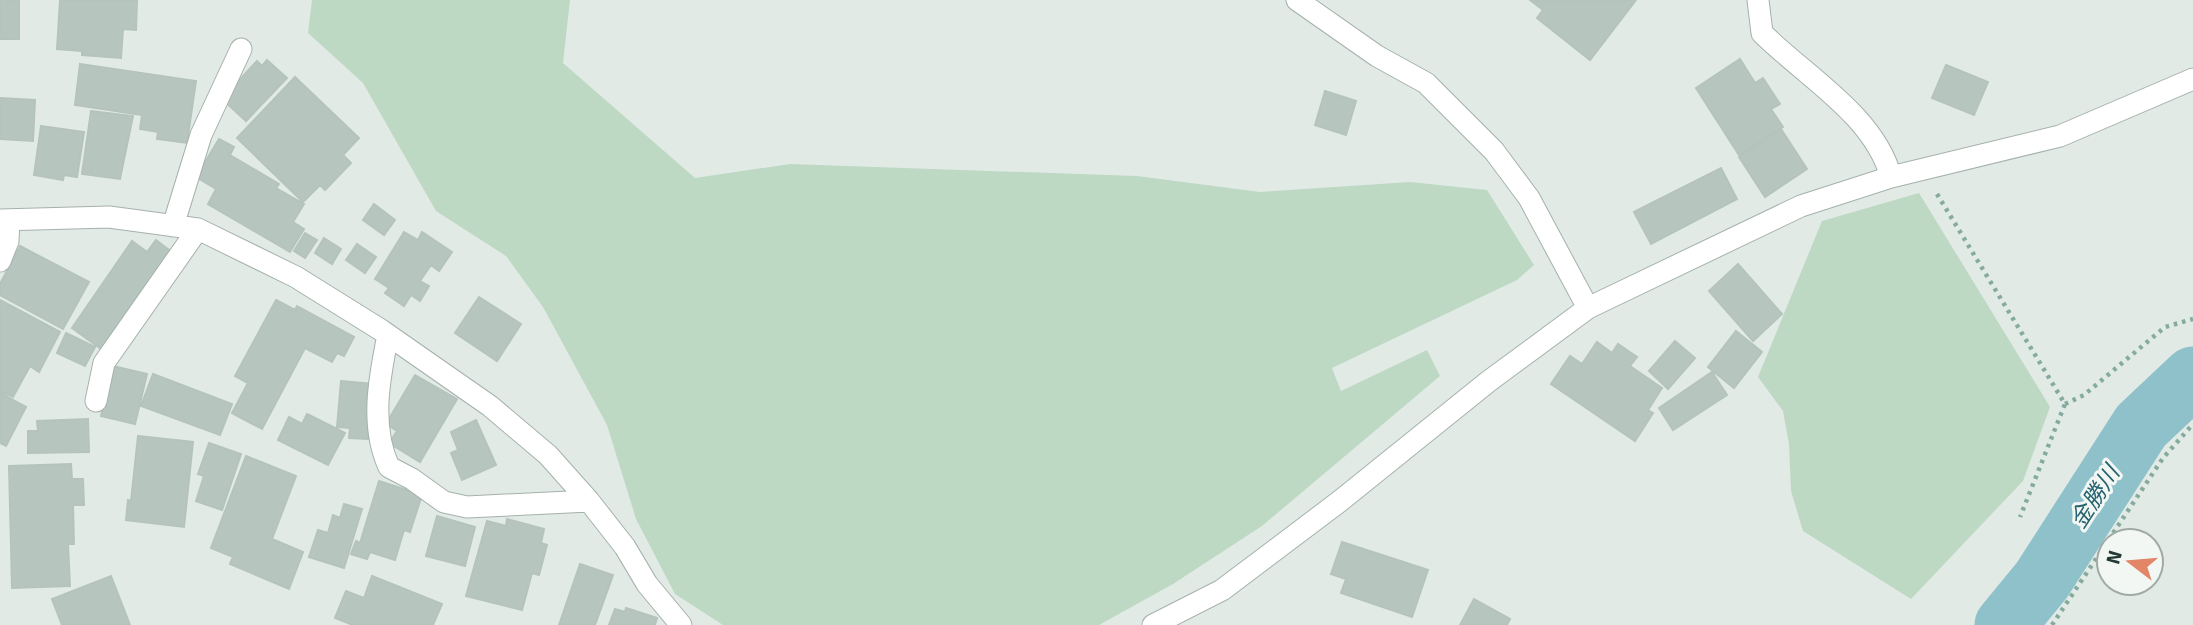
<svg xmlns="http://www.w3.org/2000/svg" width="2193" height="625" viewBox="0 0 2193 625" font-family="Signika,'Noto Sans JP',sans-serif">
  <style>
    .green { fill: #bdd9c4 }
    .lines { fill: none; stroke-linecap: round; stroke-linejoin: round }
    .river { stroke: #8fc1ca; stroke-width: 61 }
    .building { fill: #b7c5bf; stroke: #b5c3bd; stroke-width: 2 }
    .minor-casing { stroke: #a5b1ad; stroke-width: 23 }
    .path { stroke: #85ab9f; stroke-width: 4.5; stroke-dasharray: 3.5 5; stroke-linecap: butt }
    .minor { stroke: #fff; stroke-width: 21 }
    .labels { text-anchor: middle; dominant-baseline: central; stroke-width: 6; stroke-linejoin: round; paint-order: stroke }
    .water-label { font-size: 23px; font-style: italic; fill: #24636f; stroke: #f2f7f4 }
  </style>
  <rect width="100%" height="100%" fill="#e2eae6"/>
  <path class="green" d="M 312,0 L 570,0 L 563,63 L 695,178 L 790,164 L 1137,176 L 1260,192 L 1410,182 L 1487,190 L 1534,265 L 1517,280 L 1332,368 L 1341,391 L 1427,350 L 1440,376 L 1262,526 L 1173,584 L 1099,625 L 723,625 L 675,594 L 636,519 L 607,425 L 543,307 L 506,256 L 436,211 L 363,83 L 308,33 Z
    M 1919,193 L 2050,407 L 2023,481 L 1911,599 L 1803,531 L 1791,491 L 1789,444 L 1783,411 L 1758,377 L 1822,221 Z"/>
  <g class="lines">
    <path class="river" d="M 2005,625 L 2042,580 L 2141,426 L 2193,377"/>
  </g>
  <path class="building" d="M 0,0 L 19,0 L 19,39 L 0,39 Z
    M 60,0 L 137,1 L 136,30 L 123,29 L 121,58 L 82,55 L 82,51 L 57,49 Z
    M 1530,0 L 1636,0 L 1590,60 L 1537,18 L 1543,10 Z
    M 1740,59 L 1755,83 L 1763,78 L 1780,104 L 1771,109 L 1783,127 L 1739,155 L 1696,88 Z
    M 267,60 L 287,78 L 246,121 L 222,99 L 257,61 L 262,66 Z
    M 80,64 L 196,81 L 187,143 L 157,139 L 158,132 L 140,129 L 142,115 L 75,105 Z
    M 1946,65 L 1988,82 L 1974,115 L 1932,98 Z
    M 295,77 L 359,138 L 343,155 L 351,163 L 325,190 L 320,185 L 303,202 L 237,138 Z
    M 1325,91 L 1356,101 L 1346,135 L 1315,125 Z
    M 0,98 L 35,100 L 33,141 L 0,139 Z
    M 91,111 L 133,116 L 120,179 L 82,174 Z
    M 41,126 L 84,132 L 77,177 L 64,175 L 63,180 L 34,175 Z
    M 1781,129 L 1807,169 L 1765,197 L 1739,157 Z
    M 219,139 L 234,147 L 230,155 L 279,184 L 276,188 L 304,204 L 293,222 L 304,229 L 290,252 L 208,204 L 216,189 L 196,177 Z
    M 1721,168 L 1737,199 L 1651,244 L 1634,212 Z
    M 374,204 L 395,220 L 384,235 L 363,220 Z
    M 404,232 L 418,240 L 422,232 L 452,252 L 439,271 L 431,265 L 420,281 L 429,286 L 420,301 L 411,295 L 404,306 L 385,293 L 389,288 L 375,279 Z
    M 305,233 L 317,240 L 305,258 L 294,251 Z
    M 324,238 L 341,249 L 332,264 L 315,253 Z
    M 156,240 L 173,253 L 104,351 L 72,328 L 132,241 L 147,252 Z
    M 357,244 L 376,257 L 365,273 L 346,260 Z
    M 20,246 L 89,282 L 63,329 L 0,295 L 0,284 Z
    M 1738,264 L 1782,314 L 1753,341 L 1709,291 Z
    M 479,297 L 521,324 L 497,361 L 455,333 Z
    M 0,300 L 60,332 L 39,372 L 30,366 L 13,397 L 0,391 Z
    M 276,300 L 295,310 L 297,306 L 354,337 L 344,356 L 337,353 L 332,362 L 305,348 L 262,429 L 232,413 L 248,383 L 235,376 Z
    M 1736,331 L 1762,352 L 1734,388 L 1708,367 Z
    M 66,333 L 95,347 L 85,366 L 57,353 Z
    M 1675,341 L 1695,358 L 1668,389 L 1649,371 Z
    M 1597,342 L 1612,353 L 1618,344 L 1637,357 L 1630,366 L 1662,388 L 1648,410 L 1653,413 L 1635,441 L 1551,384 L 1570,356 L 1582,364 Z
    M 113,366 L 147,374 L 135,424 L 101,416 Z
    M 1712,372 L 1727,395 L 1673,430 L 1659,408 Z
    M 153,374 L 232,404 L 220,435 L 141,406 Z
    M 415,375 L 457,399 L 420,462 L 389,443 L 397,431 L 386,424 Z
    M 341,381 L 373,384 L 368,439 L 349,438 L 350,428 L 337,427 Z
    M 0,393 L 26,407 L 6,446 L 0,443 Z
    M 307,414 L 345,433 L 328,465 L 278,440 L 289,417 L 302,424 Z
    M 88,419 L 89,452 L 28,453 L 28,431 L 38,431 L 37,421 Z
    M 476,420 L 496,465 L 462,480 L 451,453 L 458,450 L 451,432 Z
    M 138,436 L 193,442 L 184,527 L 126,520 L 128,500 L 131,501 Z
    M 209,443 L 241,454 L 222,510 L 196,501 L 204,476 L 198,474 Z
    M 246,456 L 296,476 L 272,539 L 303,552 L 289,589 L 230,564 L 233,557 L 211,548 Z
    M 71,464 L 72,479 L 83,479 L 84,505 L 73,505 L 74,544 L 68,544 L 70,586 L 12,588 L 9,466 Z
    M 379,481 L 422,495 L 410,532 L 404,530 L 395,560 L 370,552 L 367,559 L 351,554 L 356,541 L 360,543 Z
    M 344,504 L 362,509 L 344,568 L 309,557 L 318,530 L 328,533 L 333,515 L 340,518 Z
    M 437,516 L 475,527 L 465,566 L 426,556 Z
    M 507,519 L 544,529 L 541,543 L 547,545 L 539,575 L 532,573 L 522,610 L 466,596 L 487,521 L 506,526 Z
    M 1342,542 L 1428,570 L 1412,617 L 1341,593 L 1346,579 L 1331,574 Z
    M 580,564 L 613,575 L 595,625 L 559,625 Z
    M 111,576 L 130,625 L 62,625 L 52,599 Z
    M 372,576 L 442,604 L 433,625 L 353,625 L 335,618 L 346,591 L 364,598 Z
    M 1474,599 L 1510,619 L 1507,625 L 1460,625 Z
    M 626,608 L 657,618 L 655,625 L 609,625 L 615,609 L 625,612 Z"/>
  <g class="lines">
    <defs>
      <path id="minor" d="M 1297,0 L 1377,56 L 1426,83 L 1494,151 L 1529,198 L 1588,308
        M 1758,0 L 1762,33 C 1806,77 1874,115 1891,177
        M 0,220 L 109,217 L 198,229 L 296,277 L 381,330 L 490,406 L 548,455 L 589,501 L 625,547 L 647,584 L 681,625
        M 173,226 L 201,135 L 241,49
        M 0,261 L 8,241 L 9,220
        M 388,335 C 379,379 370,426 389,467 L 412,479 L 444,502 L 467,507 L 589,501
        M 96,401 L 104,363 L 198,229
        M 1153,625 L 1222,590 L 1340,501 L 1489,381 L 1588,308 L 1801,206 L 1891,177 L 2060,136 L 2193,79"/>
    </defs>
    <use href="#minor" class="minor-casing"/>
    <path class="path" d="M 1937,194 L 2065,404 L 2020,517
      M 2065,404 L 2084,395 L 2165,327 L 2193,319
      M 2052,625 L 2163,458 L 2193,424"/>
    <use href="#minor" class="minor"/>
  </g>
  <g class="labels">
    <g class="water-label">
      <text transform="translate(2095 497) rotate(-57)">金勝川</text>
    </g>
  </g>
  <g transform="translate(2130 562) rotate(286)"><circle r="33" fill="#f2f7f4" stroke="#a0aba7" stroke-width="2"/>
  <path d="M0-5L12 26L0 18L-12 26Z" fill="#e38567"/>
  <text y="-10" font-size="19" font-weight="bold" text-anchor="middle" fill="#243933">N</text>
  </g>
</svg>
